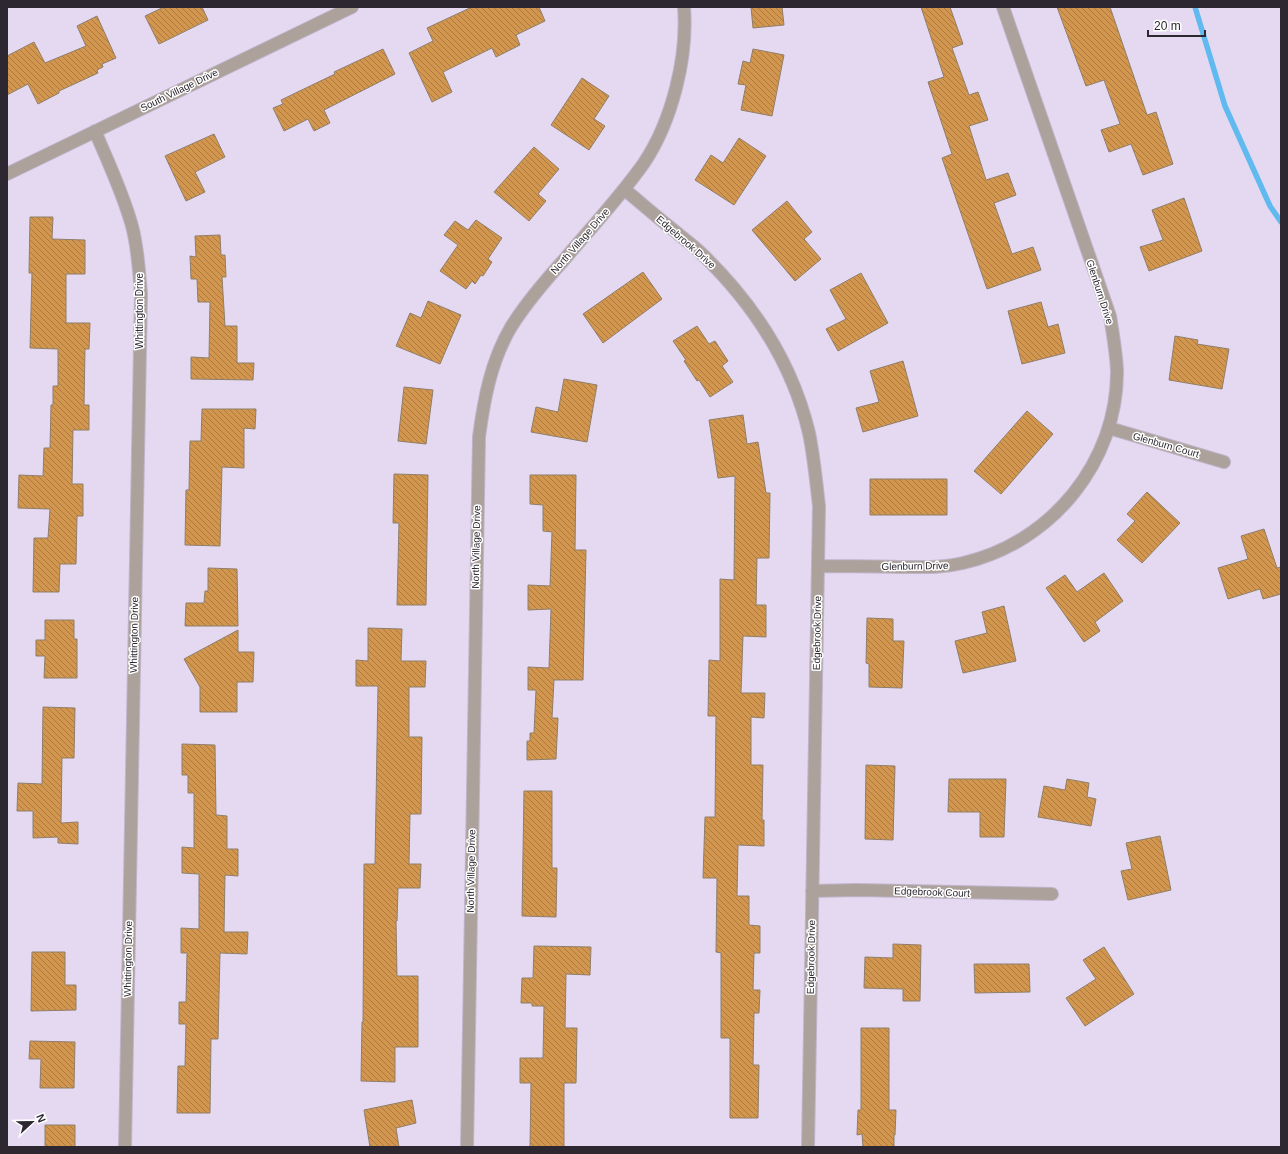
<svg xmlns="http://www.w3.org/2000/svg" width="1288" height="1154" viewBox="0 0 1288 1154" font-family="Arial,sans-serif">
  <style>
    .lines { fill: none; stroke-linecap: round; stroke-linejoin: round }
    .stream { stroke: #60baef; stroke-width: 5.5 }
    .building { fill: url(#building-back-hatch); stroke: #8f7e6b }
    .street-casing { stroke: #bfb5ca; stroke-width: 14 }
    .street { stroke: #aca19b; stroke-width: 12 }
    .labels { text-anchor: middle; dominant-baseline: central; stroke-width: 3; stroke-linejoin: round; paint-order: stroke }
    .street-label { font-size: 10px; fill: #2c2730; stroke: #fff }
  </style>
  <defs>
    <pattern id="building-back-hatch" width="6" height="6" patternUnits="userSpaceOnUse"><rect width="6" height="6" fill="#d3964e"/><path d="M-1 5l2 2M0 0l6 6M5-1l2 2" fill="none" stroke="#ab7a41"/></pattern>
  </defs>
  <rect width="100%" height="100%" fill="#e4d9f1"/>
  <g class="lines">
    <path class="stream" d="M 1195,7 L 1225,106 L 1270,206 L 1281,222"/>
  </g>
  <path class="building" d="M 164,7 L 202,7 L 208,20 L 159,44 L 145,16 Z
    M 472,7 L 539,7 L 545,21 L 516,35 L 520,45 L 496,57 L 492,48 L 443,72 L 452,92 L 432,102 L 409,53 L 433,41 L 427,28 Z
    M 751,7 L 782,7 L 784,25 L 753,28 Z
    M 921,7 L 950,7 L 963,44 L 952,48 L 969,95 L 978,92 L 988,120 L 969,126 L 986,180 L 1008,173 L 1016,195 L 994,203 L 1012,254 L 1033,247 L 1041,270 L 987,289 L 942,158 L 952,154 L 928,82 L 944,77 Z
    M 1057,7 L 1110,7 L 1147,115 L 1156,112 L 1173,164 L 1143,175 L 1131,144 L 1109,152 L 1101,130 L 1120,124 L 1104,80 L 1086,86 Z
    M 97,16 L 116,58 L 102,64 L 103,67 L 97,70 L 98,73 L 59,91 L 59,93 L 38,104 L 28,84 L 7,95 L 7,56 L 34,42 L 45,63 L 86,46 L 77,26 Z
    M 383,49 L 395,74 L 324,110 L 330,123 L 314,131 L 308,119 L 284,131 L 273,108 L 283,104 L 281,100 L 335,74 L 334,72 Z
    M 753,49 L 784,55 L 772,116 L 741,110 L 746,85 L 738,84 L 743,61 L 750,63 Z
    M 582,78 L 609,96 L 594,119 L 605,126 L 589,150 L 551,125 Z
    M 214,134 L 225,157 L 195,172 L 205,192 L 186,201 L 165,156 Z
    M 739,138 L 766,156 L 734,205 L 695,180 L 711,155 L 723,163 Z
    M 534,147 L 559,169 L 538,194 L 546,201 L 529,221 L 494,192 Z
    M 1184,198 L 1202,251 L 1149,271 L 1140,247 L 1163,240 L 1152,210 Z
    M 787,201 L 812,232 L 804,239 L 821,259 L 795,281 L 752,230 Z
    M 30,217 L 53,217 L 52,239 L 85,240 L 85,274 L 66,274 L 66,323 L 90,323 L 89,349 L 85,349 L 84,405 L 89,405 L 89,430 L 73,430 L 72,484 L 83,484 L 83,516 L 77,516 L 76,564 L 60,564 L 59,592 L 33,592 L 34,538 L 48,538 L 50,509 L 18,508 L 19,475 L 43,476 L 44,448 L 50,448 L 51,405 L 53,405 L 53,386 L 58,386 L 58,349 L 30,348 L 32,273 L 29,273 Z
    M 476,220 L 502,238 L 488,259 L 492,262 L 483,276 L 481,275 L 475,284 L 472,281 L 466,289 L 440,271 L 458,245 L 444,235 L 455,221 L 468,230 Z
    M 220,235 L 221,255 L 225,255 L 226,277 L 222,277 L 225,326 L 237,326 L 237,363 L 254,363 L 253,380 L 191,379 L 191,357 L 209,358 L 210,302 L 198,302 L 197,279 L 191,279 L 190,256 L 196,257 L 195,236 Z
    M 643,272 L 662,299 L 603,343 L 583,314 Z
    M 861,273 L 888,323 L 838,351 L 826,329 L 846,319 L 830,290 Z
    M 428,301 L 461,315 L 440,364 L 396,346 L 410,313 L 421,318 Z
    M 1041,302 L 1048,327 L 1058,324 L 1065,353 L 1022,364 L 1008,311 Z
    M 697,326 L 709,344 L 715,341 L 728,361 L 722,366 L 733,382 L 710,397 L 699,380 L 697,381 L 684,361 L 686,360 L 673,341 Z
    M 1175,336 L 1198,340 L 1197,344 L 1229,349 L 1222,389 L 1169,380 Z
    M 903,361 L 918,416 L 863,432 L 856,408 L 879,402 L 870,371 Z
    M 564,379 L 597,385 L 587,442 L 531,432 L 536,407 L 558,412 Z
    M 404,387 L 433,390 L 426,444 L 398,441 Z
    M 202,409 L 256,409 L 255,429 L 244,428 L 244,468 L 222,467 L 220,546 L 185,545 L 186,490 L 189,490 L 190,441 L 201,441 Z
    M 1027,411 L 1053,434 L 1001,494 L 974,471 Z
    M 743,415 L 747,444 L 758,442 L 766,493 L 770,493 L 769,558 L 757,558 L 756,605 L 766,605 L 766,637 L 743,636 L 741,693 L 765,693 L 764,718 L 751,717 L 751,765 L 763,765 L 762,820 L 764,820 L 764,846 L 738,845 L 737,896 L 749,896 L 749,925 L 760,926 L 760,953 L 754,953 L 753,990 L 760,990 L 759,1013 L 754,1013 L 753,1065 L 759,1065 L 758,1118 L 730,1118 L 730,1038 L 721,1038 L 721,953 L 716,952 L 717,878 L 703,878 L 705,817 L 715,817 L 716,716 L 708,716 L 709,660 L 720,661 L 720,579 L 734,580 L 735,476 L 718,478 L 709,420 Z
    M 394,474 L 428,475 L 426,605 L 397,605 L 399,523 L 393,523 Z
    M 530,475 L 576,475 L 575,550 L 586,550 L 583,680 L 554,680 L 552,718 L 558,718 L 556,759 L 527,760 L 527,741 L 530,741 L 530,733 L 534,733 L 536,690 L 528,690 L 528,667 L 549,668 L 551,609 L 528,610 L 528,585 L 550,586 L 552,532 L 543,531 L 543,505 L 530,504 Z
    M 870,479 L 947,479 L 947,515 L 870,515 Z
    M 1147,492 L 1180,523 L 1142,563 L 1117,540 L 1135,521 L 1127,514 Z
    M 1264,529 L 1277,568 L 1281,567 L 1281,594 L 1263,599 L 1260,589 L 1228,599 L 1218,568 L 1248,559 L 1241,536 Z
    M 208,568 L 237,569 L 238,626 L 185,626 L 186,603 L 204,603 L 205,591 L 208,591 Z
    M 1104,573 L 1123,601 L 1095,622 L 1100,631 L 1084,642 L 1046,588 L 1065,575 L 1077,592 Z
    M 1004,606 L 1016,661 L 963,673 L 955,641 L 987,633 L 982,612 Z
    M 867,618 L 893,619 L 893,641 L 904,641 L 902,688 L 869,687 L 869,664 L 866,663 Z
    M 45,620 L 74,620 L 74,639 L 77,639 L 77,678 L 44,678 L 45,656 L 36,656 L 36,640 L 45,640 Z
    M 368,628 L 402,629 L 401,661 L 426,661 L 425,687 L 409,687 L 409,737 L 422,737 L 421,814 L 410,814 L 409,864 L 421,864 L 420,888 L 398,888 L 397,921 L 396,921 L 397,976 L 418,976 L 418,1047 L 395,1047 L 395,1082 L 361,1081 L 362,1022 L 363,1022 L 364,864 L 375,864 L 378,686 L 356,686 L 356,660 L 368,661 Z
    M 238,630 L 238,652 L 254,652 L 253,682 L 237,682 L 237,712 L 200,712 L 200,687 L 184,659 Z
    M 43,707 L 75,708 L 74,758 L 62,758 L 61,823 L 78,822 L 78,844 L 58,843 L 58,837 L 33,838 L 33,811 L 17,811 L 18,783 L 42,784 Z
    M 182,744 L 215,745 L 216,815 L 227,816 L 227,849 L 238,849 L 238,876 L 225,875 L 224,932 L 248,932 L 247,954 L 220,953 L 218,1039 L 211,1039 L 210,1113 L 177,1113 L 178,1066 L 185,1066 L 186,1024 L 179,1024 L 179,1002 L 186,1002 L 187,953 L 181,953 L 181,928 L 199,929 L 199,874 L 182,873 L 182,847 L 194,848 L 194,793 L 188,793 L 188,775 L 182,775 Z
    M 866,765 L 895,766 L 893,840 L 865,839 Z
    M 949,779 L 1006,779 L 1004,837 L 980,837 L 980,812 L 948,812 Z
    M 1067,779 L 1089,783 L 1087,797 L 1096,799 L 1091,826 L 1038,817 L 1044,786 L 1065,790 Z
    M 524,791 L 552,791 L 552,868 L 557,868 L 556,917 L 522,916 Z
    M 1160,836 L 1171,890 L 1128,900 L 1121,871 L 1132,869 L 1126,843 Z
    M 893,944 L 921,945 L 920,1001 L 903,1001 L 903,989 L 864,988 L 865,957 L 893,958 Z
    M 534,946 L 591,947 L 590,975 L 566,974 L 565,1028 L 577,1028 L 576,1083 L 564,1083 L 564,1147 L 530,1147 L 531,1083 L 520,1083 L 520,1058 L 543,1058 L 544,1006 L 532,1006 L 532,1003 L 521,1003 L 522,978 L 533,978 Z
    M 1104,947 L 1134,994 L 1085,1026 L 1066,998 L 1096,979 L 1083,960 Z
    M 32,952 L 65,952 L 65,985 L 76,985 L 76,1010 L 31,1011 Z
    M 974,964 L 1029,964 L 1030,992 L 975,993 Z
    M 861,1028 L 889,1028 L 889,1110 L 896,1110 L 895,1135 L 894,1135 L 894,1147 L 863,1147 L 862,1134 L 857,1135 L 858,1110 L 861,1110 Z
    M 30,1041 L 75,1042 L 74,1088 L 40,1088 L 41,1059 L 29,1059 Z
    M 412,1100 L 416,1123 L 396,1128 L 399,1147 L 370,1147 L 364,1110 Z
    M 45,1125 L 75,1125 L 75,1147 L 45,1147 Z"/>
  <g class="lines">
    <defs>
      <path id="street" d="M 95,131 C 108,162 123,193 132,226 C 138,248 139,271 141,294 L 125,1147
        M 7,174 L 352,7
        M 624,189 C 641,203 658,218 676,232 C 684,239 693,245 701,253 C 753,303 792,362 809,433 C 814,457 816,481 819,506 L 808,1147
        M 1109,428 L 1224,462
        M 818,566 C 845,566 872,566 900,567 C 921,567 942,568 963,563 C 1051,543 1118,462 1117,370 C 1116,352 1113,334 1110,316 L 1003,7
        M 812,891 L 857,890 L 1052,894
        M 467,1147 L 479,437 C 484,399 491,361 511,327 C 526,303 544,282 563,261 C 590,229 620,197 644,163 C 672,121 688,57 684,7"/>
    </defs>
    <use href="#street" class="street-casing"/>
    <use href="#street" class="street"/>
  </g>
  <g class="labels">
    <g class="street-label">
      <text transform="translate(179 90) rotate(-26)">South Village Drive</text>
      <text transform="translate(580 241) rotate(-49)">North Village Drive</text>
      <text transform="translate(686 242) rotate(41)">Edgebrook Drive</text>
      <text transform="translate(1100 292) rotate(72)">Glenburn Drive</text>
      <text transform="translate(139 311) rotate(-90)">Whittington Drive</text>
      <text transform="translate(1166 445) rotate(16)">Glenburn Court</text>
      <text transform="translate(476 547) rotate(-89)">North Village Drive</text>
      <text transform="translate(915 566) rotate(-1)">Glenburn Drive</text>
      <text transform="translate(817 633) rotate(-89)">Edgebrook Drive</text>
      <text transform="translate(134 635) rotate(-89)">Whittington Drive</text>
      <text transform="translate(471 871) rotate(-89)">North Village Drive</text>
      <text transform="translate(932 892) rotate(2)">Edgebrook Court</text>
      <text transform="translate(811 957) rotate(-89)">Edgebrook Drive</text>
      <text transform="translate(128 959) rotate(-89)">Whittington Drive</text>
    </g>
  </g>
  <rect width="1288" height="1154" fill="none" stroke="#2c2730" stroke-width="16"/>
  <g transform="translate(32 1122) rotate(68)" stroke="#ffffff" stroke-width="3" paint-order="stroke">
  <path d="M0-3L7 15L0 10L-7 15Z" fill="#2c2730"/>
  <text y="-6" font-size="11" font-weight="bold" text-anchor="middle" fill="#2c2730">N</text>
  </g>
  <path d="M1148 30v6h57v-6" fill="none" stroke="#2c2730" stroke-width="2"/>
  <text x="1154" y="30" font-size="12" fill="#2c2730" stroke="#ffffff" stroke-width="3" paint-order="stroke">20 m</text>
</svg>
